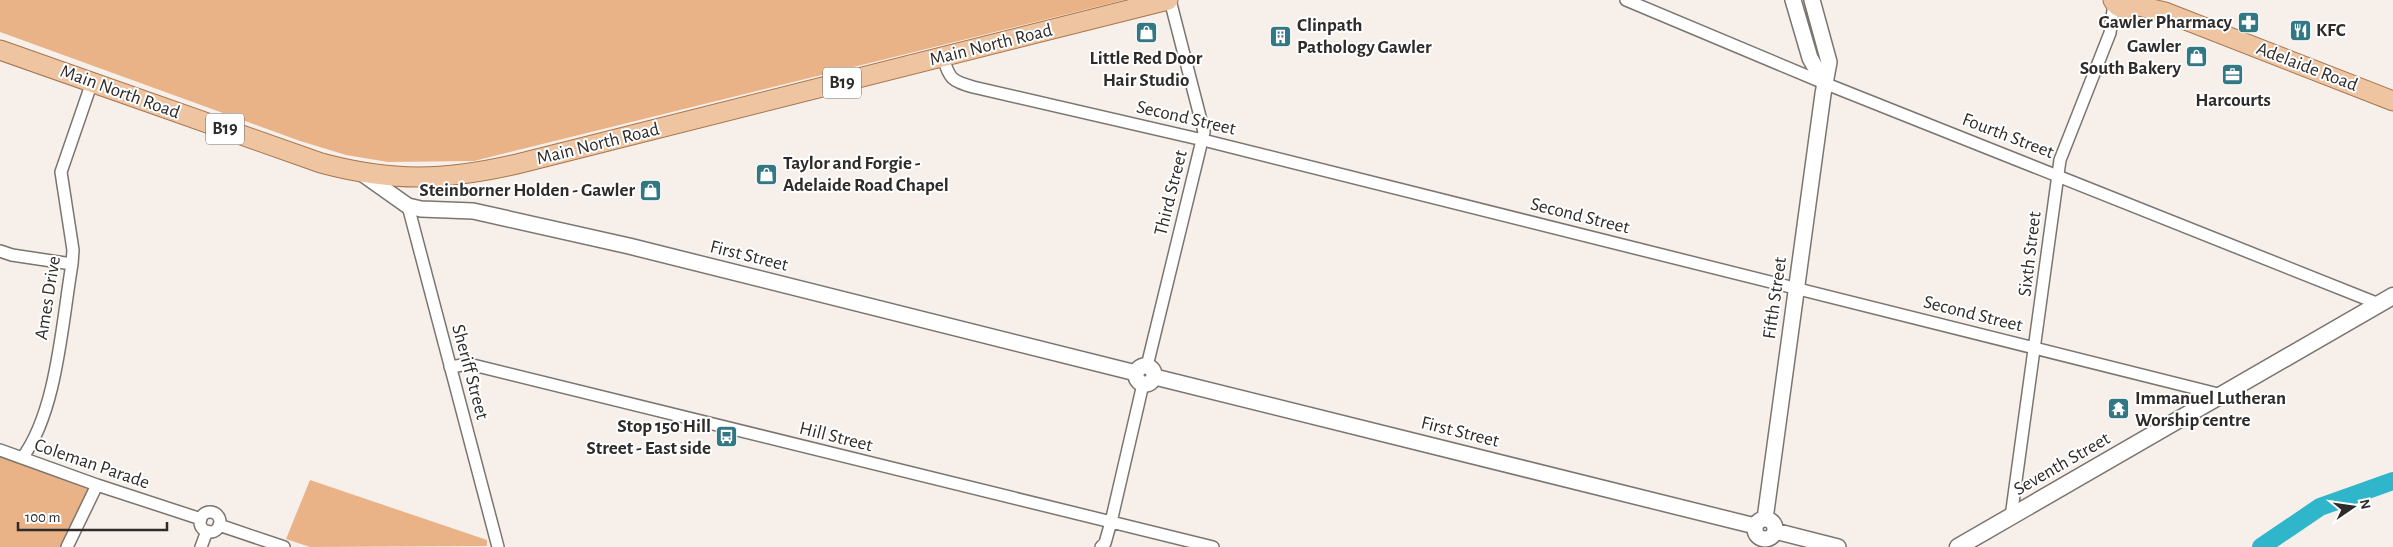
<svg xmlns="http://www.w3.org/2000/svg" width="2393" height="547" viewBox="0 0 2393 547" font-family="'Alegreya Sans',sans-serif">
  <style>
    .green { fill: #eab387 }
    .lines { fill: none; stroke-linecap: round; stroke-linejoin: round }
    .river { stroke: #2fb6cb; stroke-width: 18 }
    .minor-casing { stroke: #7b7570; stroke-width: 14 }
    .tertiary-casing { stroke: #7b7570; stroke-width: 18 }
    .secondary-casing { stroke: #7b7570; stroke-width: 19 }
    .primary-casing { stroke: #a4754e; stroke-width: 21 }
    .minor { stroke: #fff; stroke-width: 11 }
    .tertiary { stroke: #fff; stroke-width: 15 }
    .secondary { stroke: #fff; stroke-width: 16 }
    .primary { stroke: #efc4a0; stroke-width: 19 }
    .labels { text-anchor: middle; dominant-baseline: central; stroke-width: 4; stroke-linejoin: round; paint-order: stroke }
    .shield { fill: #fff; stroke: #6d6b6a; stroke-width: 1 }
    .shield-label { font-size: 18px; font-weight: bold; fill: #2e2c2a }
    .poi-label { font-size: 19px; font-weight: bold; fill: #2e2c2a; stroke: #fff; text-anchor: end }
    .street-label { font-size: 19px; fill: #2e2c2a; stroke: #fff }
  </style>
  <rect width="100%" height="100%" fill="#f7f0ea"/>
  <path class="green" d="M 0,0 L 1124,0 L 474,161 L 388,162 L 346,155 L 300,141 L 0,32 Z
    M 0,455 L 89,487 L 62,547 L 0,547 Z
    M 310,480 L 487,540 L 487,546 L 310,547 L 286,539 Z"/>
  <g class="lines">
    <path class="river" d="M 2261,547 L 2320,507 L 2393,481"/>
    <defs>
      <path id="minor" d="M 1626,0 L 1824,83 L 2379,304
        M 943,57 C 949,79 952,81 973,87 L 1203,140 L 2222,395
        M 408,206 L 498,547
        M 0,251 L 12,255 L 72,264
        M 1147,366 L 1204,132 L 1170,0
        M 450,367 L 469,364 L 1213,547
        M 0,450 L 97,485 L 201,519
        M 22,458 C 57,412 62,322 72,264 L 73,250 L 61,172 L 92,82
        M200 522a10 10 0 1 1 20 0a10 10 0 1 1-20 0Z
        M 2011,517 L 2060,160 L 2110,33 L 2114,3
        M 219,525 L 284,547
        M 67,547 L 97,485
        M 201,547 L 207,531
        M 1101,547 L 1105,543 L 1111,522 L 1143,384"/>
      <path id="tertiary" d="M 1793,0 L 1810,58 L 1824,83
        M 360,172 L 408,206 L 421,209 L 473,211 L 629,246 L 1136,373
        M1136 375a9 9 0 1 1 18 0a9 9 0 1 1-18 0Z
        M 1155,377 L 1755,526
        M1755 529a10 10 0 1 1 20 0a10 10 0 1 1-20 0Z
        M 1765,519 L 1823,94 L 1829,62 L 1812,0
        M 1775,531 L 1838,547"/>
      <path id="secondary" d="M 1958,547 L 2393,296"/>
      <path id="primary" d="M 2113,0 C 2119,11 2131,11 2138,0
        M 2134,5 L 2165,12 L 2393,101
        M 0,50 L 321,163 C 392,182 445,181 517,164 L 1168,0"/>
    </defs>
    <use href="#minor" class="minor-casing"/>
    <use href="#tertiary" class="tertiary-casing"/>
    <use href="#secondary" class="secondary-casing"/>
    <use href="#primary" class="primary-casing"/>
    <use href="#minor" class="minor"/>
    <use href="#tertiary" class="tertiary"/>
    <use href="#secondary" class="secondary"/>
    <use href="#primary" class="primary"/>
  </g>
  <defs>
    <symbol id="pharmacy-square" viewBox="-11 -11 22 22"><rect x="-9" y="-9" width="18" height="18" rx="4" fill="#317784" stroke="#fff"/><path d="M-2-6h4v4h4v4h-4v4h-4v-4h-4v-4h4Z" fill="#fff"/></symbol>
    <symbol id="restaurant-square" viewBox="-11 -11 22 22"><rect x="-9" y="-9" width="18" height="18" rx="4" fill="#317784" stroke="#fff"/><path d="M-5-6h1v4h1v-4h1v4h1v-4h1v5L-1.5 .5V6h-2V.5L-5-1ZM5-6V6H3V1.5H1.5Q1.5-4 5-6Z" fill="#fff"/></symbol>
    <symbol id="shop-square" viewBox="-11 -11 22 22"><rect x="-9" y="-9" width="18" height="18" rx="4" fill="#317784" stroke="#fff"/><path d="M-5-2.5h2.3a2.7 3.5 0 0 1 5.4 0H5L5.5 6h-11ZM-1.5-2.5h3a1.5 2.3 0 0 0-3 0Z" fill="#fff"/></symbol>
    <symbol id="building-square" viewBox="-11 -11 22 22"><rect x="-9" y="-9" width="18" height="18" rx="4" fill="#317784" stroke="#fff"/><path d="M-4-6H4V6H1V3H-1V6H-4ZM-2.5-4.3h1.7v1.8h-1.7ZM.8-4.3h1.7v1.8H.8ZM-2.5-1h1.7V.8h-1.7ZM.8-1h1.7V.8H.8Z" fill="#fff"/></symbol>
    <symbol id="office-square" viewBox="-11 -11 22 22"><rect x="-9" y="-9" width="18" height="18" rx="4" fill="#317784" stroke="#fff"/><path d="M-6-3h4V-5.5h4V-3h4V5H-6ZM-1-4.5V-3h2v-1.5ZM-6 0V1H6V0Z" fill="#fff"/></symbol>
    <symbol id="temple-square" viewBox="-11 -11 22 22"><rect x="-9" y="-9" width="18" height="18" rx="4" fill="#317784" stroke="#fff"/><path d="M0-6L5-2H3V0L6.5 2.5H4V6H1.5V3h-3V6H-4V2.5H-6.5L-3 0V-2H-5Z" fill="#fff"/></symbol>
    <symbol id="bus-square" viewBox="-11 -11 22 22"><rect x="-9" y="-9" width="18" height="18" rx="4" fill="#317784" stroke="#fff"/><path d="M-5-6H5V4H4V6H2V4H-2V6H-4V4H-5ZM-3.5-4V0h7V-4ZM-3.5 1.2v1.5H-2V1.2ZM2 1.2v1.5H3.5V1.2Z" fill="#fff"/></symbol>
  </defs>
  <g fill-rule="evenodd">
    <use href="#pharmacy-square" x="2236" y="10" width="25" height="25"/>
    <use href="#restaurant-square" x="2288" y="18" width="25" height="25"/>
    <use href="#shop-square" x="1134" y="20" width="25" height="25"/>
    <use href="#building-square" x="1268" y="24" width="25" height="25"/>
    <use href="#shop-square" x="2184" y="44" width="25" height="25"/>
    <use href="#office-square" x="2220" y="62" width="25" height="25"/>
    <use href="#shop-square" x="754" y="162" width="25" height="25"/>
    <use href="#shop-square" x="638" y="178" width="25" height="25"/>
    <use href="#temple-square" x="2106" y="396" width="25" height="25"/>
    <use href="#bus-square" x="714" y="424" width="25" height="25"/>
  </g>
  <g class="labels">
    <g class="shield">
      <rect x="823" y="67.5" width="38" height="31" rx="4"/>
      <rect x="206" y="113.5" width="38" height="31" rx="4"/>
    </g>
    <g class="shield-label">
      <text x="842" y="83">B19</text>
      <text x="225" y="129">B19</text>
    </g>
    <g class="poi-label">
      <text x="2232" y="22">Gawler Pharmacy</text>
      <text x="1297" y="25" text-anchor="start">Clinpath<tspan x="1297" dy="22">Pathology Gawler</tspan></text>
      <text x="2316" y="30" text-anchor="start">KFC</text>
      <text x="2181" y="46">Gawler<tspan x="2181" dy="22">South Bakery</tspan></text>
      <text x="1146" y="58" text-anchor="middle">Little Red Door<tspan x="1146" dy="22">Hair Studio</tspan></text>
      <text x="2233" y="100" text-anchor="middle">Harcourts</text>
      <text x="783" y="163" text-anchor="start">Taylor and Forgie -<tspan x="783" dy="22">Adelaide Road Chapel</tspan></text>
      <text x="635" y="190">Steinborner Holden - Gawler</text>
      <text x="2135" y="398" text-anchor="start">Immanuel Lutheran<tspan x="2135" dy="22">Worship centre</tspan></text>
      <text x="711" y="426">Stop 150 Hill<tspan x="711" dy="22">Street - East side</tspan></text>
    </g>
    <g class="street-label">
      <text transform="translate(991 45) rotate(-14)">Main North Road</text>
      <text transform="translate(2307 67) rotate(21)">Adelaide Road</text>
      <text transform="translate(120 92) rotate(20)">Main North Road</text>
      <text transform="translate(1186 118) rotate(13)">Second Street</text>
      <text transform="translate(2008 136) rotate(21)">Fourth Street</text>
      <text transform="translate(598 144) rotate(-14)">Main North Road</text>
      <text transform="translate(1171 193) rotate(-76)">Third Street</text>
      <text transform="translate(1580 216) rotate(14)">Second Street</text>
      <text transform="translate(2030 254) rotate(-83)">Sixth Street</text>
      <text transform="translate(749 256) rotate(14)">First Street</text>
      <text transform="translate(48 298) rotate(-81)">Ames Drive</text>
      <text transform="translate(1775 298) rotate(-82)">Fifth Street</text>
      <text transform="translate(1973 314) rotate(14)">Second Street</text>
      <text transform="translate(470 372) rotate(75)">Sheriff Street</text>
      <text transform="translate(1460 432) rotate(14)">First Street</text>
      <text transform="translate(836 437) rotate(14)">Hill Street</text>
      <text transform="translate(92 464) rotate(19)">Coleman Parade</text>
      <text transform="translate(2062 464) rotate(-30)">Seventh Street</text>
    </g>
  </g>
  <g transform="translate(2353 507) rotate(77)" stroke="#ffffff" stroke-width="4" paint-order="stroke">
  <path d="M0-4L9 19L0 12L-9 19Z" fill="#2e2c2a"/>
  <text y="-8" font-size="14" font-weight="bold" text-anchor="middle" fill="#2e2c2a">N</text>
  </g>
  <path d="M18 522v8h149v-8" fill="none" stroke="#2e2c2a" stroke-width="2.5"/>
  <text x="25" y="522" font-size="15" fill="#2e2c2a" stroke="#ffffff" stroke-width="4" paint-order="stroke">100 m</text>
</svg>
